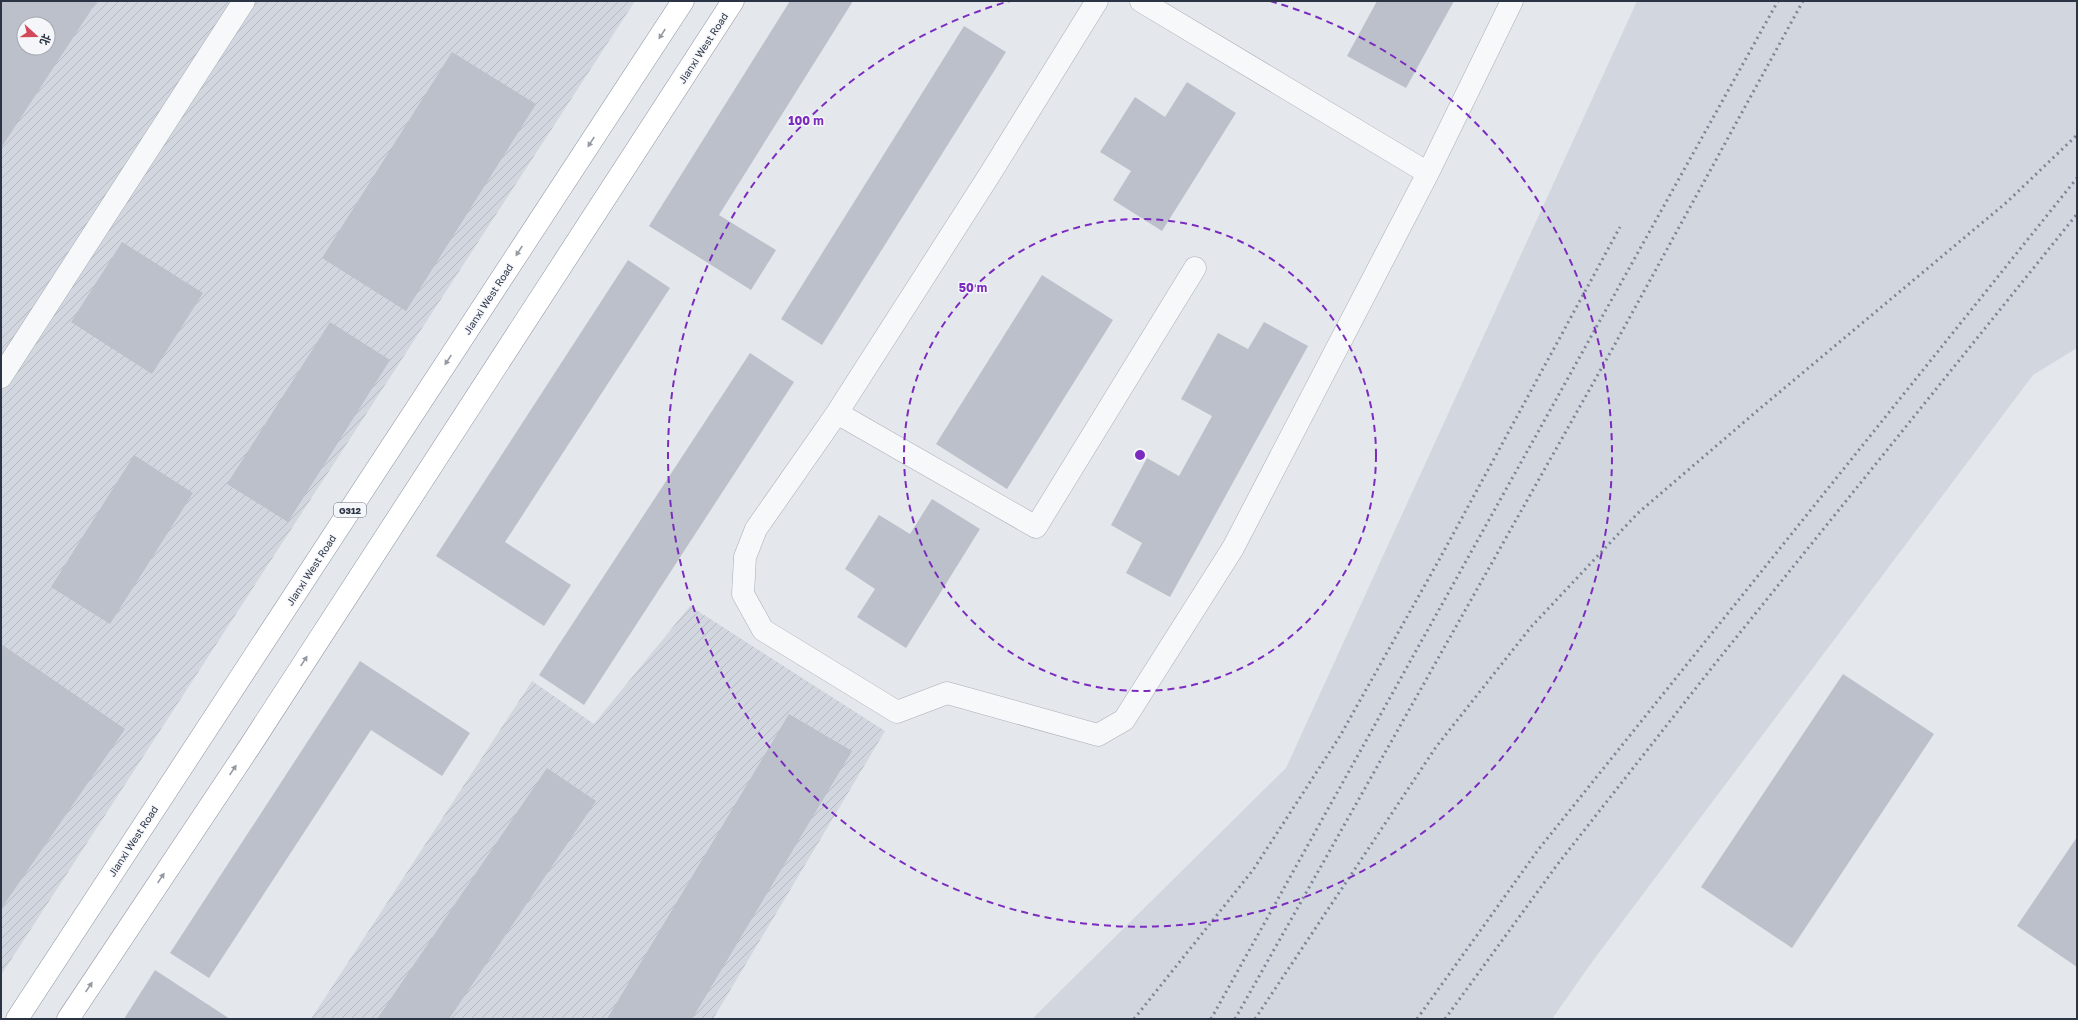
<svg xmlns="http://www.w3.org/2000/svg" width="2078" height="1020" viewBox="0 0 2078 1020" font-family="'Golos Text','Noto Sans SC',sans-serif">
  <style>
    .built { fill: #d2d6de }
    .industrial { fill: url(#industrial-furrows); fill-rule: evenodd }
    .building { fill: #bbc0ca; fill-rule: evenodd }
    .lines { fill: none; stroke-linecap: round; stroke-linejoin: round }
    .minor-casing { stroke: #a9aeb7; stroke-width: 23 }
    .highway-casing { stroke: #8b94a3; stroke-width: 23 }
    .minor { stroke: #f7f8fa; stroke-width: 22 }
    .highway { stroke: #fff; stroke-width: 22 }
    .rail { stroke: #7d8696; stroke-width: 3; stroke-dasharray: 2 4; stroke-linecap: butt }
    .oneway { fill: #959aa2 }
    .ring { fill: none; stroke: #7b2cbf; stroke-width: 2; stroke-dasharray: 7 5 }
    .labels { text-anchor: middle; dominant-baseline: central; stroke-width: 3; stroke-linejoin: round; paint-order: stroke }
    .shield { fill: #f4f6f9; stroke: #676e7b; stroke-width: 1 }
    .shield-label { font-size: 9px; font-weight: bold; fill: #2b3445 }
    .street-label { font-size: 10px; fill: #2b3445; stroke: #f4f6f9 }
    .centre { fill: #7b2cbf; stroke: #f4f6f9; stroke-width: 2 }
    .ring-label { font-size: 12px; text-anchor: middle; font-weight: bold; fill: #7b2cbf; stroke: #f4f6f9; stroke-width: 3; stroke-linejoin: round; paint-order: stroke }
  </style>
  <defs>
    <pattern id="industrial-furrows" width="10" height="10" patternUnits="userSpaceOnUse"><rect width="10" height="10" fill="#d2d6de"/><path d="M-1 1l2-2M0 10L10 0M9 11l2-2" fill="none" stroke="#b4b8c0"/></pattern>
  </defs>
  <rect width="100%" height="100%" fill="#e4e7ec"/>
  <path class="built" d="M 1637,1 L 2077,1 L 2077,348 L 2033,375 L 1592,962 L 1552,1019 L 1032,1019 L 1286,768 Z"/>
  <path class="industrial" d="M 1,1 L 635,1 L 1,975 ZM 24,24 L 48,24 L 48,48 L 24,48 Z
    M 690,606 L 885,731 L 713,1019 L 311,1019 L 532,681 L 594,724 Z"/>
  <path class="building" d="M 1,1 L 97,1 L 1,148 ZM 24,24 L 48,24 L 48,48 L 24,48 Z
    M 790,1 L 853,1 L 719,215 L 776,250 L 751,290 L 649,226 Z
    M 1377,1 L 1454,1 L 1406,88 L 1347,56 Z
    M 964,26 L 1006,52 L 822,345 L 781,319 Z
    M 452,52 L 536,104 L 406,311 L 322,258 Z
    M 1187,82 L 1236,113 L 1162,231 L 1113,200 L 1131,171 L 1100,152 L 1135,97 L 1165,117 Z
    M 122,242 L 203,293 L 152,374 L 71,322 Z
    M 628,260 L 670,288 L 505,542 L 571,585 L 544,626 L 436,556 Z
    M 1042,275 L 1113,320 L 1007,489 L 936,444 Z
    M 330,322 L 390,360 L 288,522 L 227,484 Z
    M 1264,322 L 1308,346 L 1170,597 L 1126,573 L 1142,543 L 1111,525 L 1147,458 L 1179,476 L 1212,416 L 1181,399 L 1218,333 L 1248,349 Z
    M 750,353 L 794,382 L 584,705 L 539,675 Z
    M 134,455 L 193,493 L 110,624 L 51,587 Z
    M 932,499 L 980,529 L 906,648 L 857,617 L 875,589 L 845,569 L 879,515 L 910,534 Z
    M 1,644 L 125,729 L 1,909 Z
    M 360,661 L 470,733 L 442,776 L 371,730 L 209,978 L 170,953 Z
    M 1843,674 L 1934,734 L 1792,948 L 1701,887 Z
    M 789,714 L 852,751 L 692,1019 L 607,1019 Z
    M 547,768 L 596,801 L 449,1019 L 377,1019 Z
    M 2077,837 L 2077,967 L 2017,926 Z
    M 155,970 L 230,1019 L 124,1019 Z"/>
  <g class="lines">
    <defs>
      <path id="minor" d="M 1097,1 L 990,174 L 837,413 L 756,529 L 745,557 L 743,594 L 763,630 L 897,712 L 947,693 L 1098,735 L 1124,720 L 1233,548 L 1428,173 L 1512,1
        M 1141,1 L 1428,173
        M 1,377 L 244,1
        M 837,413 L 1036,527 L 1195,268"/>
      <path id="highway" d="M 17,1019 L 683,1
        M 68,1019 L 250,746 L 733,1"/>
    </defs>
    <use href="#minor" class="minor-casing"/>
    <use href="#highway" class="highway-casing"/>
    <use href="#minor" class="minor"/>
    <use href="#highway" class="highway"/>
    <path class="rail" d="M 1134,1019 L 1253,870 L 1340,736 L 1439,560 L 1620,227
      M 1211,1019 L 1778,1
      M 1235,1019 L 1614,346 L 1803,1
      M 1255,1019 L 1436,747 L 1531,627 L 1638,513 L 1757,411 L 2007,202 L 2077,135
      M 1417,1019 L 1538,850 L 2077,178
      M 1445,1019 L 1557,865 L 1714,665 L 2077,214"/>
  </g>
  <defs><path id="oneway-solid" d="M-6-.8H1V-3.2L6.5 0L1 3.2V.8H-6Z"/></defs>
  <g class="oneway">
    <use href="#oneway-solid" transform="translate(662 34) rotate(123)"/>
    <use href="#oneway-solid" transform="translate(591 142) rotate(123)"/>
    <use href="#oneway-solid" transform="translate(519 251) rotate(123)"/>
    <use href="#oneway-solid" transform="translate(448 360) rotate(123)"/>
    <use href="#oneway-solid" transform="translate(304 661) rotate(-57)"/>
    <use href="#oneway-solid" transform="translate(233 770) rotate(-56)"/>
    <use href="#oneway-solid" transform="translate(161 878) rotate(-56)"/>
    <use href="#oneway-solid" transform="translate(89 987) rotate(-56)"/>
  </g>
  <g class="ring">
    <circle cx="1140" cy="455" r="236"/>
    <path d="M1270 1A472 472 0 1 1 1010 1"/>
  </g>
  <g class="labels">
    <rect class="shield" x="334" y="503" width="32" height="14" rx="3"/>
    <g class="shield-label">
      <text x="350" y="510">G312</text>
    </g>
    <g class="street-label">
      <text transform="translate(703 48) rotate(-57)">Jianxi West Road</text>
      <text transform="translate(488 299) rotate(-57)">Jianxi West Road</text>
      <text transform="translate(311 570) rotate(-57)">Jianxi West Road</text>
      <text transform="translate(133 841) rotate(-57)">Jianxi West Road</text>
    </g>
  </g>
  <circle cx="1140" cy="455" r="6" class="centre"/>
  <g class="ring-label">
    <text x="806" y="125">100 m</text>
    <text x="973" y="292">50 m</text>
  </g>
  <rect width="2078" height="1020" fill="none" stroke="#2b3445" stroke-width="4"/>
  <g transform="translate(36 36) rotate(111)"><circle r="19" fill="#f4f6f9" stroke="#a4a8b1"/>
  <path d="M0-3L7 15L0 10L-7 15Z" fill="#d1495b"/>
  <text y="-6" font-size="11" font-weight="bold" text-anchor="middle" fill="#2b3445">北</text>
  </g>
</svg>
